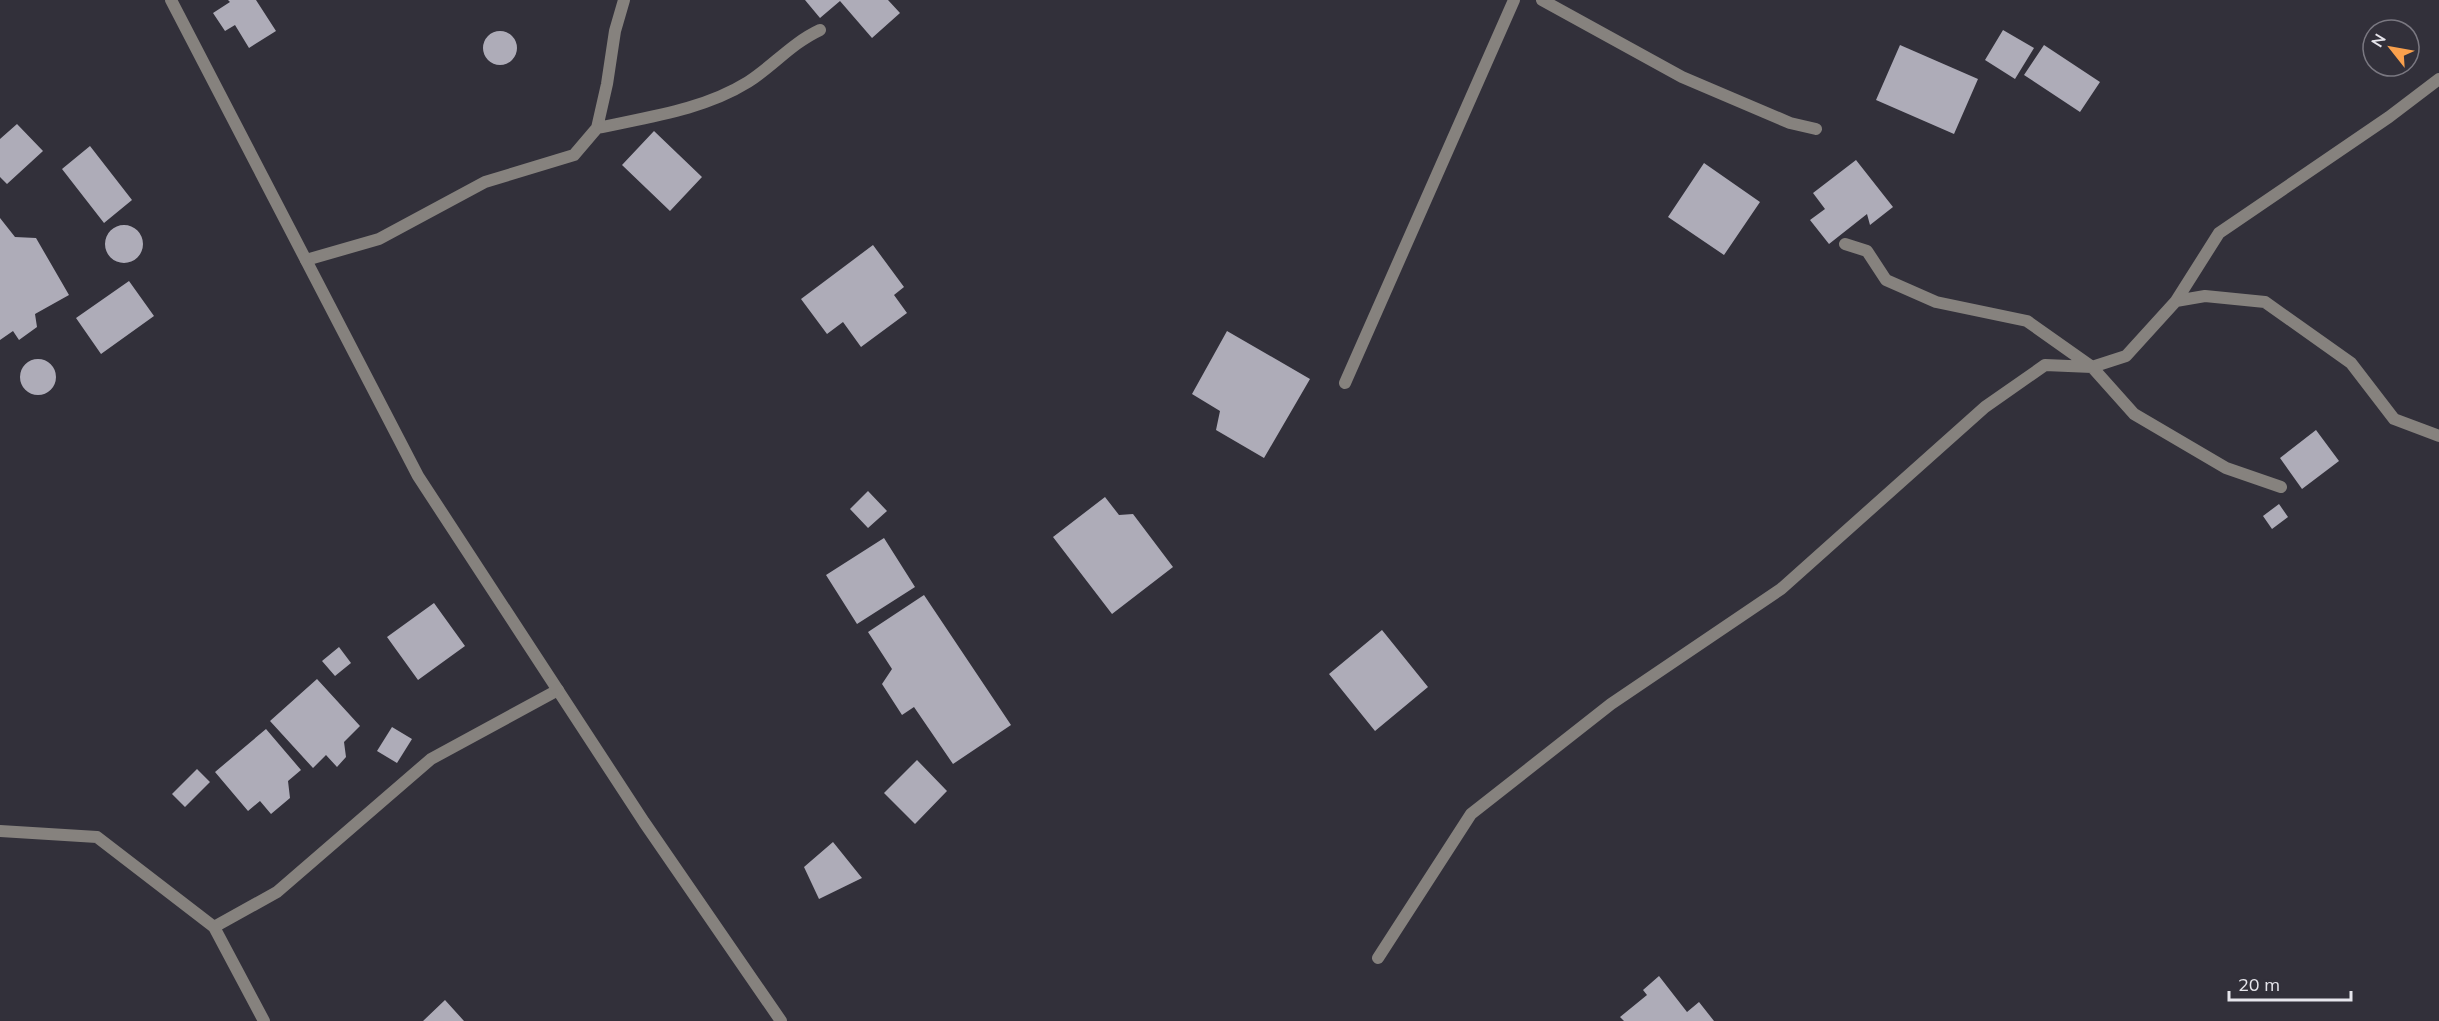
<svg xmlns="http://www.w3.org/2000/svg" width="2439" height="1021" viewBox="0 0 2439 1021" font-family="Mulish,sans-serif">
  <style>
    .building { fill: #aeacb8 }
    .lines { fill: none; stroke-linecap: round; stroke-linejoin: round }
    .minor { stroke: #86827e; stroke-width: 12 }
    .tertiary { stroke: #86827e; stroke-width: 12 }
  </style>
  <rect width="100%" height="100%" fill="#32303a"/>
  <path class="building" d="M 228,0 L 256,0 L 276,31 L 249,48 L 235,25 L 225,31 L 213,13 L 230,2 Z
    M 805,0 L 888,0 L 900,13 L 872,38 L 840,1 L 820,18 Z
    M 2003,30 L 2034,48 L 2015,79 L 1985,60 Z
    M483 48a17 17 0 1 1 34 0a17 17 0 1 1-34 0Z
    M 1900,45 L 1978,79 L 1954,134 L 1876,100 Z
    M 2044,45 L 2100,82 L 2080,112 L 2024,75 Z
    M 17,124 L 43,151 L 7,184 L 0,177 L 0,139 Z
    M 654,131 L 702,177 L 670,211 L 622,165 Z
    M 90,146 L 132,200 L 104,223 L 62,169 Z
    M 1856,160 L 1893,207 L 1870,225 L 1867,214 L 1829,244 L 1810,220 L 1825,209 L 1813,193 Z
    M 1704,163 L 1760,202 L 1724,255 L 1668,217 Z
    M 0,218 L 15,237 L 36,238 L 69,295 L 35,314 L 37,327 L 19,340 L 13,331 L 0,340 Z
    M105 244a19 19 0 1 1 38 0a19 19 0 1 1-38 0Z
    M 873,245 L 904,287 L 894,295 L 907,313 L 861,347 L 843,322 L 827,334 L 801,299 Z
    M 129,281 L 154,316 L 101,354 L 76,318 Z
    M 1227,331 L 1310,379 L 1264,458 L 1216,430 L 1220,411 L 1192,394 Z
    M20 377a18 18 0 1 1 36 0a18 18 0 1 1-36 0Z
    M 2316,430 L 2339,461 L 2302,489 L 2280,458 Z
    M 868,491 L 887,511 L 868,528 L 850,509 Z
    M 1105,497 L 1119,515 L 1133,514 L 1173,567 L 1112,614 L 1053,537 Z
    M 2279,504 L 2288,517 L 2272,529 L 2263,516 Z
    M 884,538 L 915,587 L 857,624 L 826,575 Z
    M 924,595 L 1011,725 L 953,764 L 914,707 L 902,715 L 882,684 L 892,669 L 868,632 Z
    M 434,603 L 465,646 L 418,680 L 387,637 Z
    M 1382,630 L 1428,687 L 1375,731 L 1329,674 Z
    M 339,647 L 351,663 L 335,676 L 322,661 Z
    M 317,679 L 360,726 L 344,742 L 346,757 L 337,767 L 326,755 L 313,768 L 270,721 Z
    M 392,727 L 412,739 L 397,763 L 377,751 Z
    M 266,729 L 301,770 L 288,781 L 290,798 L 271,814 L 260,801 L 248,811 L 215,772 Z
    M 917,760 L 947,791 L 915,824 L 884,793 Z
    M 197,769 L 210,782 L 185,807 L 172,794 Z
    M 833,842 L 862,878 L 819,899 L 804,867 Z
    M 1659,976 L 1687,1012 L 1699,1002 L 1714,1021 L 1624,1021 L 1620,1017 L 1647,995 L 1643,990 Z
    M 445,1000 L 464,1021 L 423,1021 Z"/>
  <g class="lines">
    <path class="minor" d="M 1542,0 L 1682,77 L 1790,123 L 1816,129
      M 597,128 C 648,117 703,110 748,82 C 773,66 792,43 820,30
      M 1845,244 L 1867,251 L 1886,280 L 1936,302 L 2027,321 L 2092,367 L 2134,414 L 2226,468 L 2281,487
      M 306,260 L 379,239 L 485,182 L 574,155 L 597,128 L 607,84 L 615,31 L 624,0
      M 2176,301 L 2205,296 L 2265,302 L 2351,363 L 2394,419 L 2439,436
      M 1345,383 L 1514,0
      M 0,831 L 97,837 L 214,927 L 277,892 L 431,759 L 558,690
      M 214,927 L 264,1021
      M 1378,958 L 1471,814 L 1611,704 L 1781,589 L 1985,407 L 2045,365 L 2092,367 L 2126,356 L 2176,301 L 2219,233 L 2389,117 L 2439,79"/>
    <path class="tertiary" d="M 171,0 L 418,476 L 644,822 L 781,1021"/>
  </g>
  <g transform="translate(2391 48) rotate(301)"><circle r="28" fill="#32303a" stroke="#7a7881" stroke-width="1.5"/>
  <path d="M0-4.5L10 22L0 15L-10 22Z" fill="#f9a04c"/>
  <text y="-9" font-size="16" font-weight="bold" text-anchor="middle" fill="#e6e5ec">N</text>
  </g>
  <path d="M2229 991v9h122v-9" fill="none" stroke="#e6e5ec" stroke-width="3"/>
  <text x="2238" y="991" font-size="18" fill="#e6e5ec" stroke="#32303a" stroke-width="4.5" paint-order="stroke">20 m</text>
</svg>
